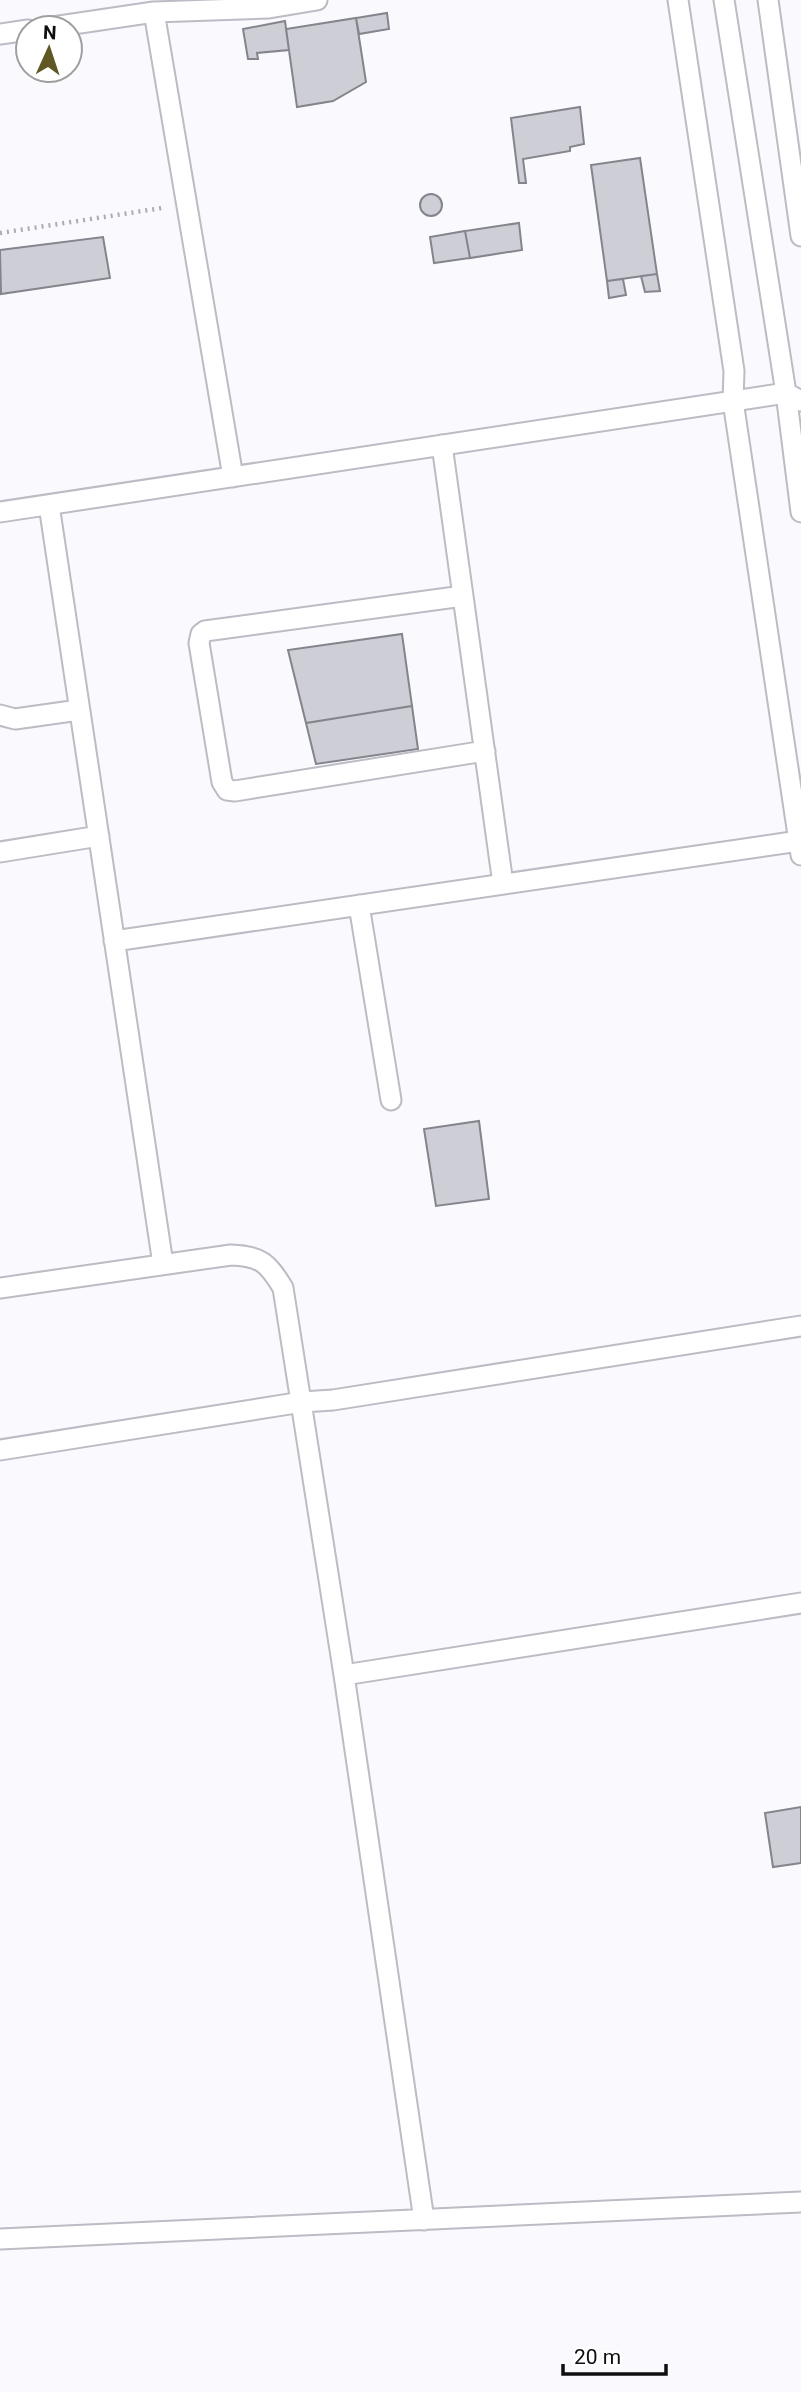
<svg xmlns="http://www.w3.org/2000/svg" width="801" height="2392" viewBox="0 0 801 2392" font-family="Roboto,sans-serif">
  <style>
    .building { fill: #cdced6; stroke: #84858c; stroke-width: 2 }
    .lines { fill: none; stroke-linecap: round; stroke-linejoin: round }
    .service-casing { stroke: #bbbcc4; stroke-width: 23 }
    .path { stroke: #ababb0; stroke-width: 4.5; stroke-dasharray: 2 5; stroke-linecap: butt }
    .service { stroke: #fff; stroke-width: 19 }
  </style>
  <rect width="100%" height="100%" fill="#f9f9fe"/>
  <path class="building" d="M 387,13 L 389,29 L 359,34 L 356,18 Z
    M 356,18 L 366,82 L 333,101 L 297,107 L 286,29 Z
    M 285,21 L 289,50 L 257,53 L 258,59 L 248,59 L 243,29 Z
    M 580,107 L 584,144 L 570,147 L 570,151 L 523,159 L 526,183 L 519,183 L 511,118 Z
    M 640,158 L 657,274 L 607,281 L 591,165 Z
    M420 205a11 11 0 1 1 22 0a11 11 0 1 1-22 0Z
    M 519,223 L 522,250 L 470,258 L 465,231 Z
    M 465,231 L 470,258 L 434,263 L 430,237 Z
    M 103,237 L 110,278 L 1,294 L 0,250 Z
    M 657,274 L 660,291 L 645,292 L 641,276 Z
    M 623,279 L 626,295 L 609,298 L 607,281 Z
    M 402,634 L 412,706 L 306,723 L 288,650 Z
    M 412,706 L 418,749 L 316,764 L 306,723 Z
    M 479,1121 L 489,1199 L 436,1206 L 424,1129 Z
    M 801,1807 L 801,1863 L 773,1867 L 765,1813 Z"/>
  <g class="lines">
    <defs>
      <path id="service" d="M 678,0 L 734,371 L 733,401 L 801,855
        M 724,0 L 786,393 L 801,512
        M 768,0 L 801,236
        M 154,12 L 233,477
        M 46,28 L 154,12 L 269,8 L 317,0
        M 0,34 L 28,30
        M 442,445 L 503,884
        M 49,505 L 163,1264
        M 0,512 L 786,393 L 801,401
        M 463,596 L 205,631 L 201,634 L 199,643 L 222,782 L 227,790 L 235,791 L 485,751
        M 0,715 L 15,719 L 79,710
        M 0,852 L 99,836
        M 359,905 L 391,1100
        M 114,941 L 799,841
        M 0,1288 L 231,1255 C 261,1256 268,1263 283,1288 L 344,1675 L 424,2220
        M 0,1450 L 302,1402 L 333,1400 L 801,1326
        M 344,1675 L 801,1603
        M 0,2239 L 801,2202"/>
    </defs>
    <use href="#service" class="service-casing"/>
    <path class="path" d="M 0,233 L 162,208"/>
    <use href="#service" class="service"/>
  </g>
  <g transform="translate(49 49) rotate(3)"><circle r="33" fill="#ffffff" stroke="#9f9fa0" stroke-width="2"/>
  <path d="M0-5L12 26L0 18L-12 26Z" fill="#615724"/>
  <text y="-10" font-size="19" font-weight="bold" text-anchor="middle" fill="#0f0f12">N</text>
  </g>
  <path d="M563 2364v10h103v-10" fill="none" stroke="#0f0f12" stroke-width="3.5"/>
  <text x="574" y="2364" font-size="21" fill="#0f0f12" stroke="#ffffff" stroke-width="5" paint-order="stroke">20 m</text>
</svg>
